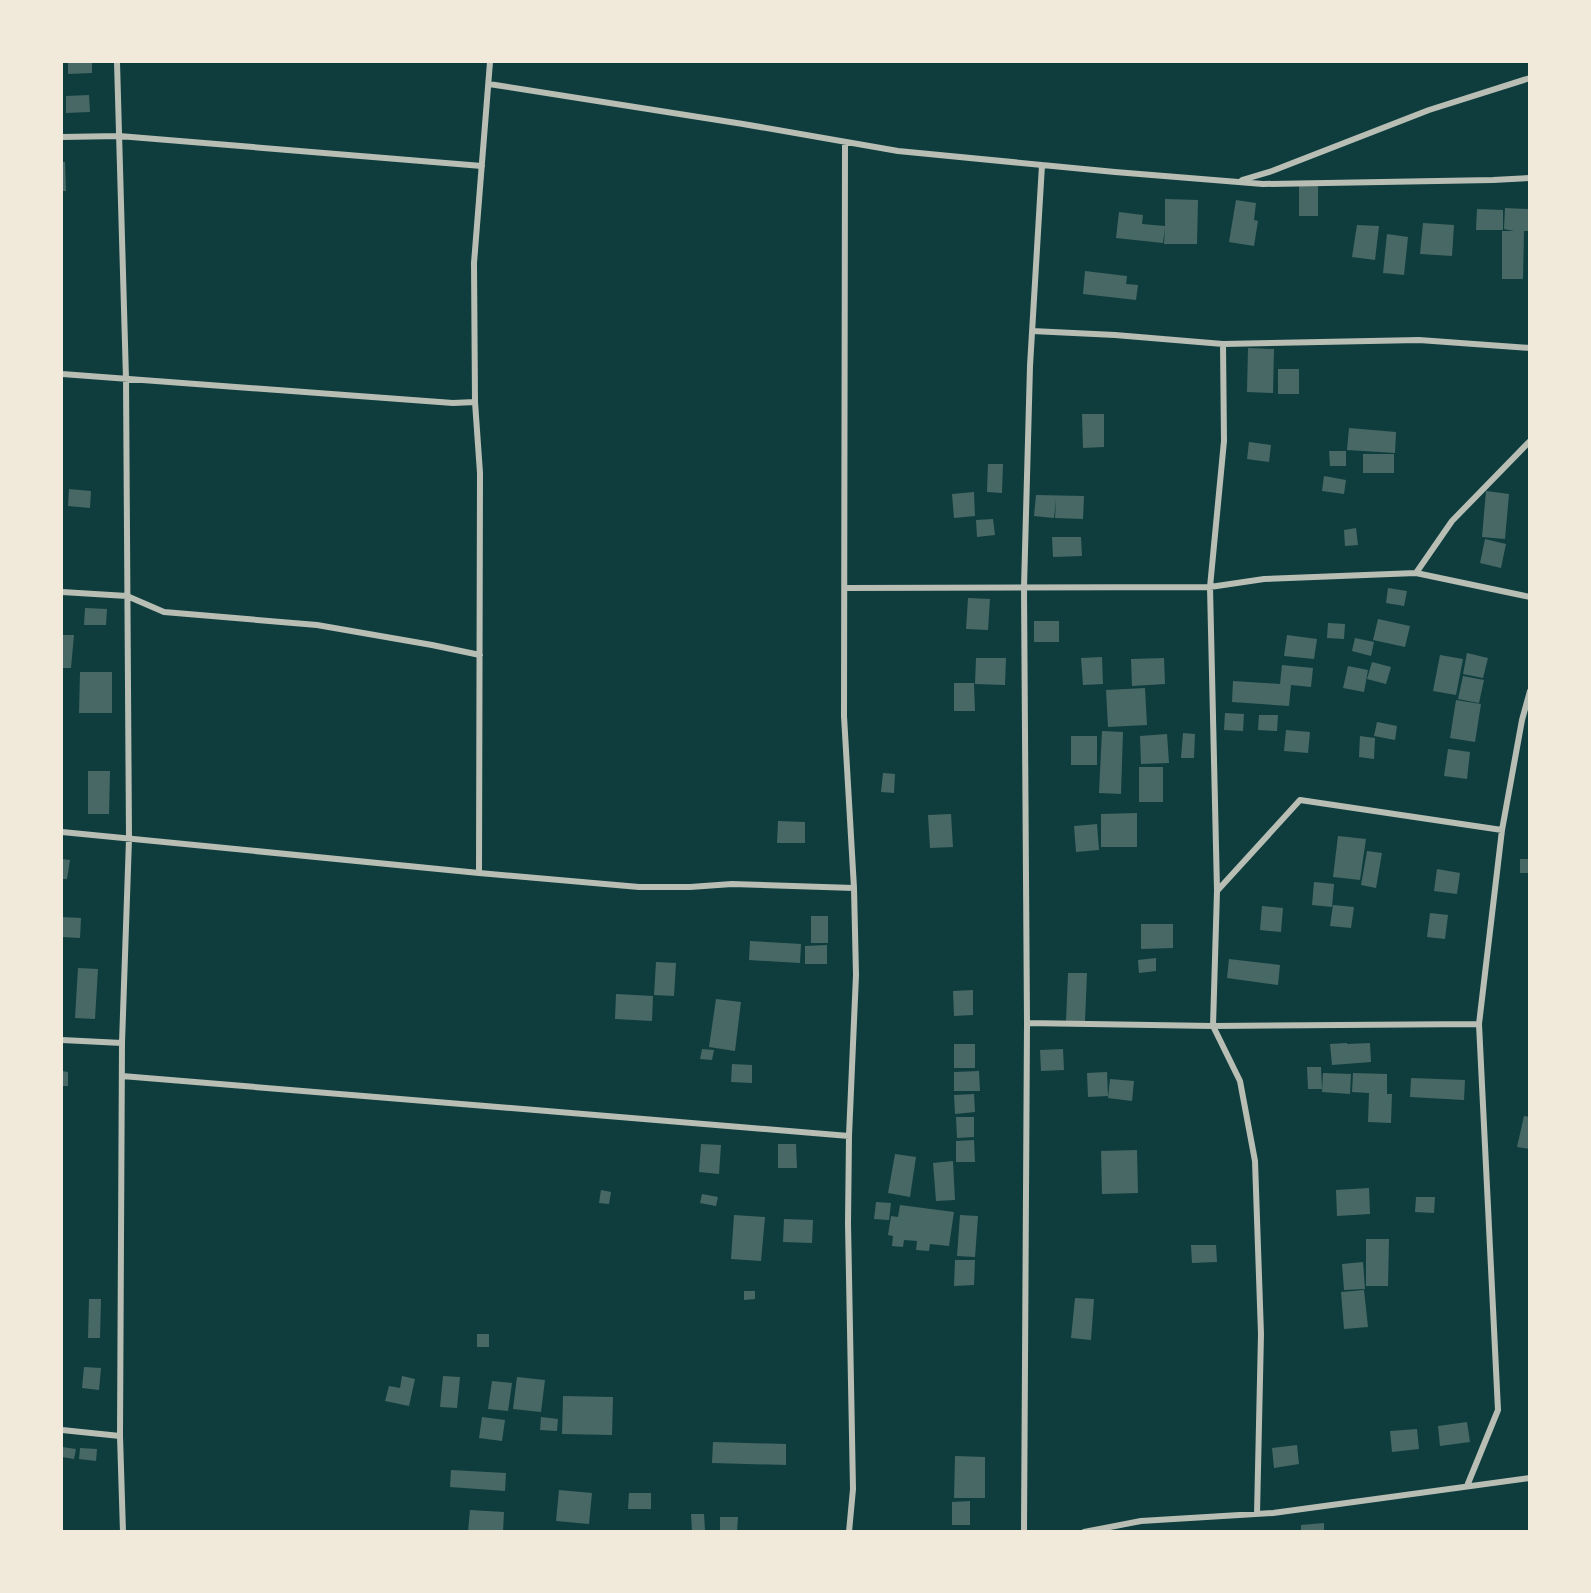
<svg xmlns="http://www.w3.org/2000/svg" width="1591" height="1593" viewBox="0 0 1591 1593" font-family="'Fira Sans Condensed',sans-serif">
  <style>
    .building { fill: #486865 }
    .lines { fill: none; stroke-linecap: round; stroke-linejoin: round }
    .minor { stroke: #b8beb3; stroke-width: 6 }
  </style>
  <rect width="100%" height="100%" fill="#0f3d3e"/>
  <path class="building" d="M 68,62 L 92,62 L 92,73 L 68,74 Z
    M 89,95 L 90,112 L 66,113 L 66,96 Z
    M 62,162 L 65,162 L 66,191 L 62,191 Z
    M 1299,186 L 1318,186 L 1318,216 L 1299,216 Z
    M 1165,199 L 1198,200 L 1197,244 L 1164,244 L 1165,228 L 1163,243 L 1116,238 L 1119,212 L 1143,215 L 1142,224 L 1165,226 Z
    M 1236,200 L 1256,203 L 1254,220 L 1258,221 L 1254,246 L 1229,242 Z
    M 1505,208 L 1529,209 L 1528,231 L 1524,231 L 1523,279 L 1502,279 L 1502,231 L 1514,231 L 1504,229 Z
    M 1477,209 L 1503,210 L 1503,230 L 1476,230 Z
    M 1423,223 L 1454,225 L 1452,256 L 1420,254 Z
    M 1357,225 L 1379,226 L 1375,260 L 1352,257 Z
    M 1387,234 L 1408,237 L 1404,275 L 1383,273 Z
    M 1085,271 L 1127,276 L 1126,284 L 1138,285 L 1136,300 L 1083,294 Z
    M 1248,348 L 1274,349 L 1273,393 L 1247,392 Z
    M 1278,369 L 1299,369 L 1299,394 L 1278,394 Z
    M 1082,414 L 1104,414 L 1104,447 L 1083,448 Z
    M 1349,428 L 1396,432 L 1395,453 L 1347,450 Z
    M 1249,442 L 1271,445 L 1269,462 L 1247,459 Z
    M 1329,451 L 1346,451 L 1346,466 L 1330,466 Z
    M 1363,454 L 1394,454 L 1394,473 L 1363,473 Z
    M 988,464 L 1003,464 L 1002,493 L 987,492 Z
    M 1324,476 L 1346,480 L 1344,494 L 1322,491 Z
    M 69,489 L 91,491 L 90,508 L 68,506 Z
    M 1486,491 L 1509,494 L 1505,539 L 1482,537 Z
    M 974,492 L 975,516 L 954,518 L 952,494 Z
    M 1036,495 L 1084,496 L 1083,519 L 1055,518 L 1056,499 L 1054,518 L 1034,516 Z
    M 993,519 L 995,535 L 977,537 L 976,520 Z
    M 1356,528 L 1358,545 L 1345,546 L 1344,530 Z
    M 1052,537 L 1081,537 L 1082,556 L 1053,557 Z
    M 1485,539 L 1506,544 L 1501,568 L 1480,563 Z
    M 1388,588 L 1407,591 L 1404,606 L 1386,603 Z
    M 968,598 L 990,599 L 988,630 L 966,629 Z
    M 85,608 L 107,609 L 106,625 L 84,625 Z
    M 1378,619 L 1410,626 L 1405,647 L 1373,640 Z
    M 1034,621 L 1059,621 L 1059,642 L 1034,642 Z
    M 1328,623 L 1345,624 L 1344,639 L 1327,638 Z
    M 62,635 L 74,635 L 71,668 L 62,668 Z
    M 1287,635 L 1317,639 L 1314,659 L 1284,656 Z
    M 1355,638 L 1374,642 L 1371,656 L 1352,651 Z
    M 1467,653 L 1488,658 L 1483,678 L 1463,674 Z
    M 1440,655 L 1463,659 L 1456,695 L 1433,691 Z
    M 1102,657 L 1103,684 L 1083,685 L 1081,658 Z
    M 976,658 L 1006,658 L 1005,685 L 975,684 Z
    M 1164,658 L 1165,684 L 1132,686 L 1131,659 Z
    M 1372,662 L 1391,667 L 1386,684 L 1367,679 Z
    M 1282,665 L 1313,668 L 1311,687 L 1291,685 L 1289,706 L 1232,702 L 1233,681 L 1280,684 Z
    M 1348,666 L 1368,670 L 1364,692 L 1343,688 Z
    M 80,672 L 112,672 L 112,713 L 79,713 Z
    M 1463,676 L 1484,680 L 1479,703 L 1458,699 Z
    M 954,683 L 974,683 L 975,711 L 954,711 Z
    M 1145,688 L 1147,725 L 1108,727 L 1106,690 Z
    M 1456,700 L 1481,704 L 1475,742 L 1450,738 Z
    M 1225,713 L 1244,714 L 1243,731 L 1224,730 Z
    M 1259,715 L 1278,715 L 1277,731 L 1258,730 Z
    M 1377,722 L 1397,726 L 1395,740 L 1374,736 Z
    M 1286,730 L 1310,732 L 1308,753 L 1284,751 Z
    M 1102,731 L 1123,732 L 1121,794 L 1099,793 Z
    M 1183,733 L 1195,734 L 1194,758 L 1181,758 Z
    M 1167,734 L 1169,763 L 1141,764 L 1140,736 Z
    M 1071,736 L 1097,736 L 1097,765 L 1071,765 Z
    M 1360,736 L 1375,738 L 1374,759 L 1359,757 Z
    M 1448,749 L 1470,752 L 1467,779 L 1444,776 Z
    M 1139,767 L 1163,767 L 1163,802 L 1139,802 Z
    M 88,771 L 110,771 L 109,814 L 88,814 Z
    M 883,773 L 895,774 L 894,793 L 881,792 Z
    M 1137,813 L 1137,847 L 1101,847 L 1101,814 Z
    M 951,814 L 953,847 L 930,848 L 928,815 Z
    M 778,821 L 805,822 L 805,843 L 777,843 Z
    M 1097,824 L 1099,850 L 1076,852 L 1074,826 Z
    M 1338,836 L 1366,839 L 1360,880 L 1333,877 Z
    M 1367,851 L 1382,853 L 1376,888 L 1361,885 Z
    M 62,859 L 70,860 L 67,879 L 62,879 Z
    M 1520,859 L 1530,859 L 1530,873 L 1520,873 Z
    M 1437,869 L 1460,873 L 1457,894 L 1434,891 Z
    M 1314,882 L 1334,884 L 1332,907 L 1312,905 Z
    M 1333,905 L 1354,907 L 1351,928 L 1330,926 Z
    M 1262,906 L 1283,908 L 1281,932 L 1260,930 Z
    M 1430,913 L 1448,915 L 1445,939 L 1427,937 Z
    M 811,916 L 828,916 L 828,943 L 811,943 Z
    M 62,917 L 81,918 L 80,938 L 62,937 Z
    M 1141,924 L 1173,924 L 1173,948 L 1141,949 Z
    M 750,941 L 801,944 L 800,963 L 749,960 Z
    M 827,945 L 827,964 L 805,964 L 805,946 Z
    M 1156,958 L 1156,971 L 1139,973 L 1138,960 Z
    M 1229,959 L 1280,965 L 1278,985 L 1227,978 Z
    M 656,962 L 676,963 L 674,996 L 654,995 Z
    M 78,968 L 98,969 L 95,1019 L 75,1018 Z
    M 1068,973 L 1087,973 L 1085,1021 L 1066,1021 Z
    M 973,990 L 973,1015 L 954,1016 L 953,991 Z
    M 616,994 L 653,996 L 652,1021 L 615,1019 Z
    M 716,999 L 741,1002 L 735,1051 L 709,1047 Z
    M 1347,1043 L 1347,1044 L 1370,1043 L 1371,1062 L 1332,1065 L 1330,1044 Z
    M 954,1044 L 975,1044 L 975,1068 L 954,1068 Z
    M 702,1049 L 714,1050 L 712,1060 L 700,1059 Z
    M 1063,1049 L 1064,1070 L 1041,1071 L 1040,1050 Z
    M 732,1064 L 752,1065 L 752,1083 L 731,1082 Z
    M 1307,1067 L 1321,1067 L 1322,1089 L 1308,1089 Z
    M 62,1071 L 68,1072 L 68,1086 L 62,1086 Z
    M 979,1071 L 980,1091 L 954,1091 L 954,1072 Z
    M 1107,1072 L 1108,1096 L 1088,1097 L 1087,1073 Z
    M 1323,1073 L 1351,1074 L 1350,1094 L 1322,1092 Z
    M 1353,1073 L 1387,1074 L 1387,1094 L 1392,1094 L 1391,1123 L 1368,1122 L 1369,1093 L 1352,1092 Z
    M 1411,1078 L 1465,1080 L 1464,1100 L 1410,1097 Z
    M 1110,1079 L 1134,1081 L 1132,1101 L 1108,1098 Z
    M 974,1094 L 975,1112 L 955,1114 L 954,1095 Z
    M 1524,1116 L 1530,1117 L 1530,1149 L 1517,1147 Z
    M 956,1117 L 974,1117 L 974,1137 L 957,1138 Z
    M 974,1140 L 975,1162 L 956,1162 L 956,1141 Z
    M 701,1144 L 721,1145 L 719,1174 L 699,1172 Z
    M 778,1144 L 796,1144 L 797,1168 L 778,1168 Z
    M 1137,1150 L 1138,1193 L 1102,1194 L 1101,1151 Z
    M 895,1154 L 916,1157 L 910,1197 L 888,1193 Z
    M 953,1161 L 955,1200 L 936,1201 L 933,1163 Z
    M 1369,1188 L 1370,1214 L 1337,1216 L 1336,1190 Z
    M 601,1190 L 611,1192 L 609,1204 L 599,1203 Z
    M 702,1194 L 718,1197 L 716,1206 L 700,1203 Z
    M 1416,1197 L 1435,1197 L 1434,1213 L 1415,1212 Z
    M 876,1202 L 891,1203 L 889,1220 L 874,1219 Z
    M 900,1205 L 954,1212 L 949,1246 L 930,1244 L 929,1251 L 916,1250 L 917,1241 L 904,1240 L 903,1247 L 892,1246 L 893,1236 L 888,1235 L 891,1216 L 898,1217 Z
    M 734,1215 L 765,1217 L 761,1261 L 731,1259 Z
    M 960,1215 L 978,1216 L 975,1257 L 957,1256 Z
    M 784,1219 L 813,1220 L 812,1243 L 783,1242 Z
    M 1366,1239 L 1389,1239 L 1388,1286 L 1366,1286 Z
    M 1191,1245 L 1216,1245 L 1217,1262 L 1192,1263 Z
    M 955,1260 L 975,1260 L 974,1285 L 954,1286 Z
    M 1363,1262 L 1365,1289 L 1344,1290 L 1342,1264 Z
    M 1364,1290 L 1368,1327 L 1344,1329 L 1341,1292 Z
    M 744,1291 L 755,1291 L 755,1299 L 744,1300 Z
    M 1075,1298 L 1094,1299 L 1091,1340 L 1071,1338 Z
    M 89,1299 L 101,1299 L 100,1338 L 88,1338 Z
    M 477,1334 L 489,1334 L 489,1347 L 477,1347 Z
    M 84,1367 L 101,1368 L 99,1390 L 82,1388 Z
    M 402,1376 L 415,1379 L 409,1406 L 385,1401 L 389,1386 L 400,1388 Z
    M 443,1376 L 460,1377 L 457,1408 L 440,1407 Z
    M 517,1377 L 545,1380 L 541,1412 L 513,1409 Z
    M 492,1381 L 512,1383 L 508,1411 L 488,1409 Z
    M 563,1396 L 613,1397 L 612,1435 L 562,1434 Z
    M 482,1417 L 505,1420 L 502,1441 L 479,1438 Z
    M 541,1417 L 558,1419 L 557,1431 L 540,1430 Z
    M 1467,1422 L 1470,1442 L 1440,1446 L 1438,1426 Z
    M 1417,1429 L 1419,1449 L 1392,1452 L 1390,1431 Z
    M 713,1442 L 786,1444 L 786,1465 L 712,1463 Z
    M 1297,1445 L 1299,1464 L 1274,1468 L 1272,1448 Z
    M 62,1447 L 76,1449 L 74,1459 L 62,1457 Z
    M 80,1448 L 97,1449 L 96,1461 L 79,1459 Z
    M 955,1456 L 985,1457 L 985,1498 L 954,1498 Z
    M 451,1470 L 506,1473 L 505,1491 L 450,1487 Z
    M 559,1490 L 592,1493 L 589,1524 L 556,1521 Z
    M 629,1493 L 651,1493 L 651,1509 L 628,1509 Z
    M 970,1501 L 970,1525 L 952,1525 L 952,1502 Z
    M 470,1510 L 504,1512 L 503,1532 L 468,1532 Z
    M 691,1514 L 704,1514 L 705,1530 L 692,1531 Z
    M 720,1517 L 738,1517 L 737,1532 L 720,1532 Z
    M 1324,1523 L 1324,1532 L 1301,1532 L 1301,1525 Z"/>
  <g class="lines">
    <path class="minor" d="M 117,62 L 126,379 L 129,839 L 122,1043 L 120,1436 L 123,1532
      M 489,84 L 743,124 L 898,151 L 1115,172 L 1263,184 L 1493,180 L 1530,178
      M 62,137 L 119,136 L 482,166
      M 1242,180 L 1272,171 L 1429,110 L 1530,78
      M 1032,331 L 1115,335 L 1223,344 L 1419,340 L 1530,348
      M 62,374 L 453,403 L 475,402 L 480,473 L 479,873
      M 475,402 L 474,263 L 490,62
      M 1416,573 L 1452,521 L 1530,441
      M 845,588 L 1210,587 L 1264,579 L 1416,573 L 1530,597
      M 62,592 L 127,596 L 164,612 L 317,625 L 432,645 L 480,655
      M 62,832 L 479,873 L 639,887 L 690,887 L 732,884 L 854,888 L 844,716 L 845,142
      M 1217,890 L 1210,587 L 1224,441 L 1223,344
      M 1027,1023 L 1213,1026 L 1479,1024
      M 62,1040 L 122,1043
      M 122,1076 L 849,1136
      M 62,1430 L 120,1436
      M 1467,1486 L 1498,1410 L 1479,1024 L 1502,830
      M 1257,1514 L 1261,1334 L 1255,1161 L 1240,1081 L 1213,1026 L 1217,891 L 1300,800 L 1502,830 L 1522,720 L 1530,691
      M 849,1532 L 853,1489 L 848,1223 L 849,1136 L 856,975 L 854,888
      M 1024,1532 L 1027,1023 L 1024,588 L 1030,366 L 1042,165
      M 1084,1532 L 1141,1521 L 1273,1513 L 1530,1478"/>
  </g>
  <rect width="1591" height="1593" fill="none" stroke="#f1e9da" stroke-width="126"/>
</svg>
